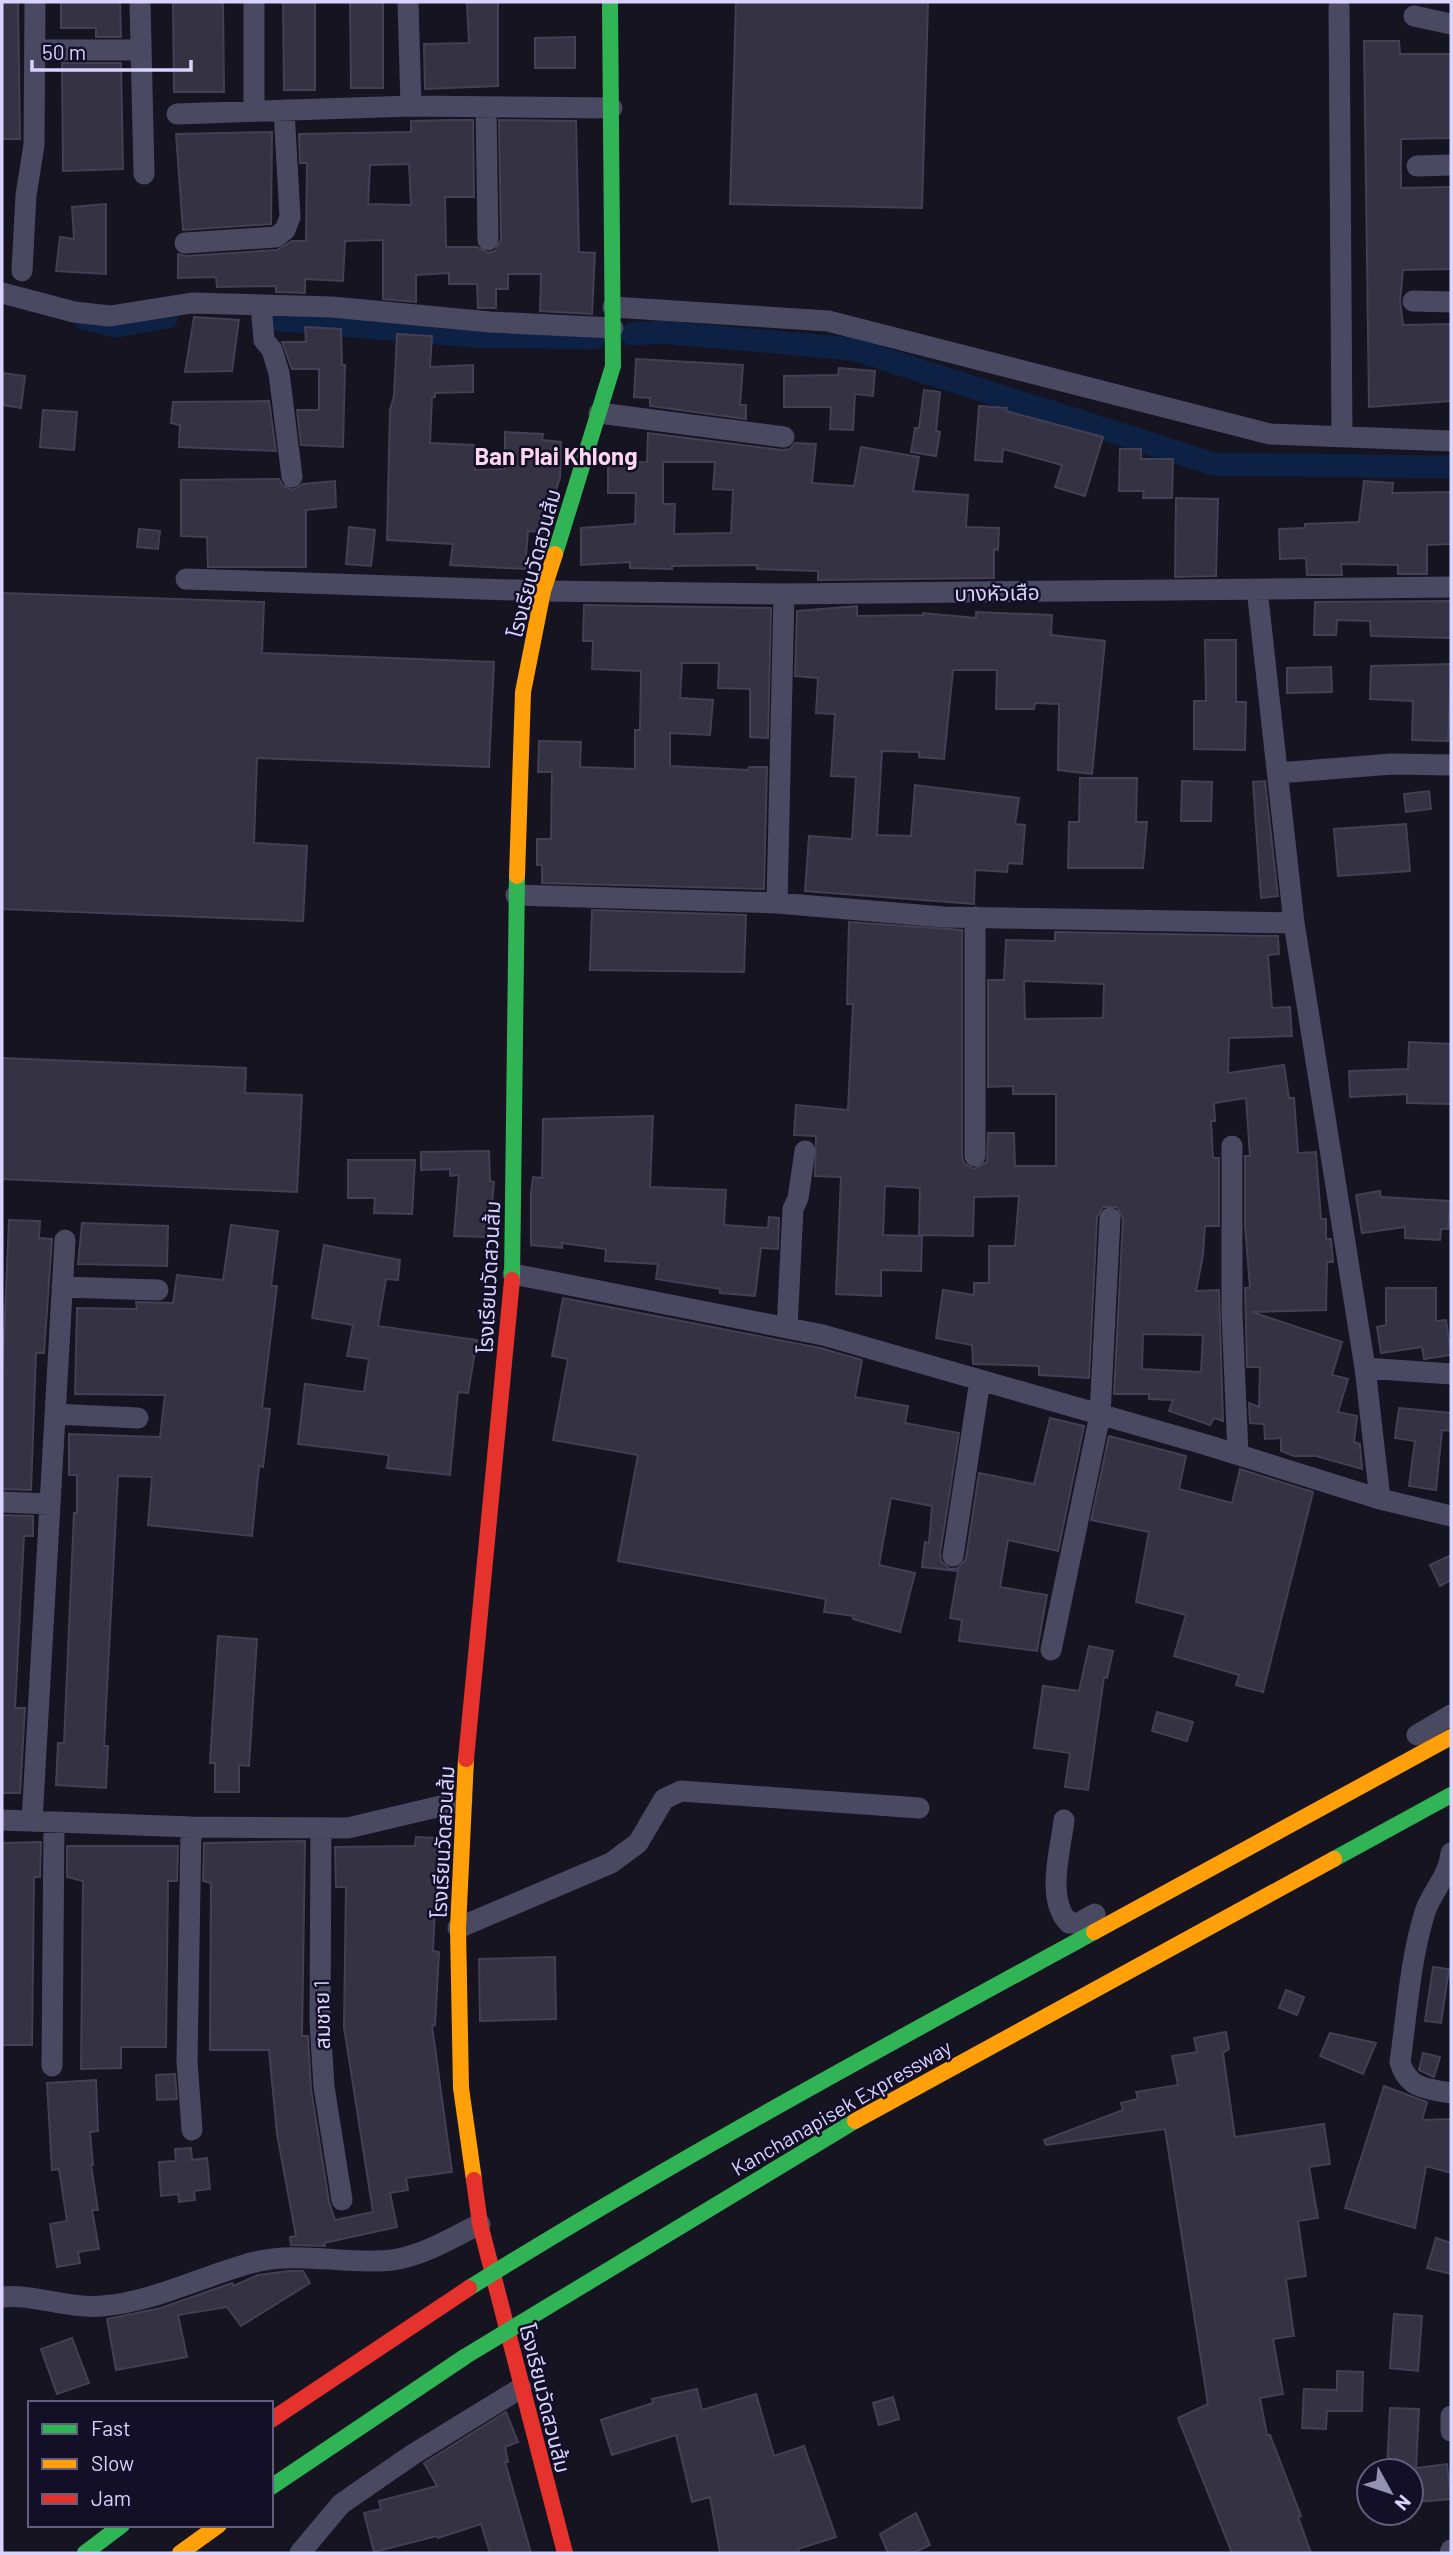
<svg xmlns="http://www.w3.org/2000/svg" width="1453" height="2555" viewBox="0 0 1453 2555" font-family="Barlow,'Noto Sans Thai',sans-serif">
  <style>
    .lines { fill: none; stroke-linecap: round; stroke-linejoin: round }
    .canal { stroke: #0d2144; stroke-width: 23 }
    .building { fill: #343243; stroke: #433f54; stroke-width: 2; fill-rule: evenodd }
    .street { stroke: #4a4962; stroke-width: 21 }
    .fast { stroke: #30b455; stroke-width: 16 }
    .slow { stroke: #ff9f0a; stroke-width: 16 }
    .jam { stroke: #e5322d; stroke-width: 16 }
    .fast-bridge { stroke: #30b455; stroke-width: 16 }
    .slow-bridge { stroke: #ff9f0a; stroke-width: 16 }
    .jam-bridge { stroke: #e5322d; stroke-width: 16 }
    .labels { text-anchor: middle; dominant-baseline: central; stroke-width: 5; stroke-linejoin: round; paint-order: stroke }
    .street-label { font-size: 21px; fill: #d9d4ff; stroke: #130f26 }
    .quarter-label { font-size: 24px; font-weight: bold; fill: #ffd6f0; stroke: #130f26 }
  </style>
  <rect width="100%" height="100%" fill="#161421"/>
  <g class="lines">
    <path class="canal" d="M 84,318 L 116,326 L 167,317
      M 280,320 L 472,336 L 594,338
      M 632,334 L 661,332 L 853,349 L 1214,464 L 1451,467"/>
  </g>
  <path class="building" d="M 2,2 L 18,2 L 20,139 L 2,139 Z
    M 61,2 L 120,2 L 121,37 L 96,37 L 96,28 L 61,28 Z
    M 173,2 L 223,2 L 224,92 L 174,92 Z
    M 283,2 L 315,2 L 315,90 L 284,90 Z
    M 350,2 L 383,2 L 383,88 L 351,88 Z
    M 467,2 L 498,2 L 498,86 L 425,89 L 424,44 L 469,43 Z
    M 736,2 L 928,2 L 922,208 L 730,204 Z
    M 575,37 L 575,68 L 535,68 L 535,38 Z
    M 1364,41 L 1399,41 L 1400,54 L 1451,54 L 1451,138 L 1401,139 L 1401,188 L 1451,187 L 1451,269 L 1403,270 L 1400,301 L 1403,325 L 1451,324 L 1451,401 L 1369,407 Z
    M 62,63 L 121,63 L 123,169 L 63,171 Z
    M 452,120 L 473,120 L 474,197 L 445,197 L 446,247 L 477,247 L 488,253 L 495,251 L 501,240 L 499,120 L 576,121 L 579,252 L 595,253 L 592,314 L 540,311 L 541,274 L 508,274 L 508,289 L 496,289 L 496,308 L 478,308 L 477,284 L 449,284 L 449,273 L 416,275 L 416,302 L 383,299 L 383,240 L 345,241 L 343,281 L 305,279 L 305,293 L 276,292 L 276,286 L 217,287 L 216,277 L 178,278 L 178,254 L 186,256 L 277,250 L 292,241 L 306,241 L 307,163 L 300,163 L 299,134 L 411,132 L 411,121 ZM 409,164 L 411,205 L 368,204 L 370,165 Z
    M 272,132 L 271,224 L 183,230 L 176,134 Z
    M 106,204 L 106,274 L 56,271 L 60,237 L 74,239 L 72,207 Z
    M 194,317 L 239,320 L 232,371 L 185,372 Z
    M 305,327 L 341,329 L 342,365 L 345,365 L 343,447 L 301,445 L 297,410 L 319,410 L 319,369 L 292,369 L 282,342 L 306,342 Z
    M 397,334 L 432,336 L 430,367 L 473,365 L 473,392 L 435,393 L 435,397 L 432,397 L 430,443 L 474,445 L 475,470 L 505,469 L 505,432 L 543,434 L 542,440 L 561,442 L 560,477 L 547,519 L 544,519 L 543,532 L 528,531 L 525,569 L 450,565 L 453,544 L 387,540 L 390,410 L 394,396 Z
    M 636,359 L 743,365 L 740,405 L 746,405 L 746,419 L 650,406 L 650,398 L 634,397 Z
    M 839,368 L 875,371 L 873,396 L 855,394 L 853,430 L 830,429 L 831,407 L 784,407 L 784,376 L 838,375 Z
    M 2,373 L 25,376 L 21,408 L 2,405 Z
    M 924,390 L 940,392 L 936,431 L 940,432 L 936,456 L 911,452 L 915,428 L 919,428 Z
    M 269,401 L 276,451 L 179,447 L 180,425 L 171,423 L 173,402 Z
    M 979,406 L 1007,408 L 1006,411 L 1103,437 L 1085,496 L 1055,487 L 1062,465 L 1003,449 L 1002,462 L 975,460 Z
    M 43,410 L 77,412 L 74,450 L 40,447 Z
    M 648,433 L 782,450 L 790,449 L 795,443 L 816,444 L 812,483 L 854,486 L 861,447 L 919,457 L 913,491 L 968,495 L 966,527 L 999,528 L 998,550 L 994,549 L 994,578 L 818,580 L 818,571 L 757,569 L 757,565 L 672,566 L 672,569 L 630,568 L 630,562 L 581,565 L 581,528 L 635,524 L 636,493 L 608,493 L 608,463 L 647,462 ZM 663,462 L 715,462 L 713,489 L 733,490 L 731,533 L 674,534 L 675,504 L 663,504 Z
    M 1120,449 L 1141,449 L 1141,459 L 1173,459 L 1172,498 L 1143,498 L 1144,491 L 1119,491 Z
    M 279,479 L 282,485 L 293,490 L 303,484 L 335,481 L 336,507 L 306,510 L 306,567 L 208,567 L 207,537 L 181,536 L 181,480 Z
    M 1364,481 L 1393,483 L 1392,493 L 1451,492 L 1451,544 L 1427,545 L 1427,574 L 1398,574 L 1398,565 L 1341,564 L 1342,575 L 1307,575 L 1306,558 L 1280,559 L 1279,529 L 1305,528 L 1305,524 L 1359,522 Z
    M 1176,498 L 1218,499 L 1216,576 L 1175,577 Z
    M 349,527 L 375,530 L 371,566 L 346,564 Z
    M 139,529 L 160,531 L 158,549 L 137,547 Z
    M 2,593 L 264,602 L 262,653 L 494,662 L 489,767 L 257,758 L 254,843 L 307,846 L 303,921 L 2,909 Z
    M 1451,601 L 1451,638 L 1371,636 L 1370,621 L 1337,620 L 1336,635 L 1314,635 L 1315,602 Z
    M 584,605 L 771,608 L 768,738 L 750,737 L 750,689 L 718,688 L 719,663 L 682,663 L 680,698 L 713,700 L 710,735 L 670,733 L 670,766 L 748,770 L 749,767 L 767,767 L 764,889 L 542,883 L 542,865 L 537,865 L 537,839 L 551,839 L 552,772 L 538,772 L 539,741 L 581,742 L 580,767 L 635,769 L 635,730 L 640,730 L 641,671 L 592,669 L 593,641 L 583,641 Z
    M 857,606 L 857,616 L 923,615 L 923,613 L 976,618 L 976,612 L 1052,615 L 1051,635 L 1105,641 L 1092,774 L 1058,770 L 1059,704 L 1035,703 L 1034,709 L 996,709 L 997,670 L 953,670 L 944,759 L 919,757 L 919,752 L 882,751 L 877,835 L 911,836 L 915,785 L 1019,798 L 1015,824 L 1025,825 L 1022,864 L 1008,863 L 1007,872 L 975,870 L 974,904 L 805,891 L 809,836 L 852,839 L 856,777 L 831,776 L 835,714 L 816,713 L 818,678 L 795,676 L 797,611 Z
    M 1205,640 L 1236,640 L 1236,702 L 1246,702 L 1245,750 L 1194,749 L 1194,701 L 1206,701 Z
    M 1451,664 L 1448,741 L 1412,740 L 1413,701 L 1370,699 L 1371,666 Z
    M 1331,667 L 1332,692 L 1287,693 L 1287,668 Z
    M 1080,778 L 1137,778 L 1136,822 L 1147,822 L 1143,868 L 1068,868 L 1069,822 L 1079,822 Z
    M 1182,781 L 1212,782 L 1211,821 L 1181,821 Z
    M 1265,781 L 1278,896 L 1261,898 L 1253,782 Z
    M 1429,791 L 1431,809 L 1406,812 L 1404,794 Z
    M 1406,824 L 1410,871 L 1338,876 L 1334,829 Z
    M 592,910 L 746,915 L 744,972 L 590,970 Z
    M 849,922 L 962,930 L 962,1156 L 964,1163 L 974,1169 L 987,1162 L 988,1133 L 1014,1133 L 1015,1166 L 1056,1166 L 1056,1094 L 1013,1094 L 1013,1086 L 988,1087 L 988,980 L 1004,980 L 1006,940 L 1055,941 L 1055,932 L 1278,936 L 1279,954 L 1268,955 L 1272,1008 L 1290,1007 L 1292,1036 L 1229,1038 L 1228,1073 L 1284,1065 L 1289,1098 L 1294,1098 L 1298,1153 L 1316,1152 L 1321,1219 L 1326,1219 L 1326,1239 L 1331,1239 L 1333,1262 L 1327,1262 L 1326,1310 L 1252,1312 L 1342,1342 L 1332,1375 L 1348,1379 L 1338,1412 L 1357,1416 L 1354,1442 L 1360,1444 L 1362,1469 L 1316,1456 L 1294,1456 L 1281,1451 L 1281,1438 L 1265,1439 L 1264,1424 L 1250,1423 L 1249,1403 L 1259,1407 L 1260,1367 L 1247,1367 L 1245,1288 L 1250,1288 L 1245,1225 L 1245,1156 L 1250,1156 L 1246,1098 L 1214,1103 L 1215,1121 L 1211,1121 L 1213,1158 L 1219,1158 L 1219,1226 L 1205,1226 L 1203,1255 L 1196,1291 L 1219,1290 L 1223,1421 L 1214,1418 L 1210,1425 L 1169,1411 L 1173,1400 L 1149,1399 L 1149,1394 L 1114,1394 L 1123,1219 L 1117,1207 L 1103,1207 L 1097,1217 L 1089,1378 L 1039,1375 L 1039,1366 L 973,1364 L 972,1345 L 936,1338 L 943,1290 L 974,1295 L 974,1283 L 989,1283 L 989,1246 L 1015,1246 L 1019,1196 L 974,1197 L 973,1236 L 919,1235 L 920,1188 L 885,1186 L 883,1235 L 922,1236 L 921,1271 L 881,1270 L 881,1296 L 836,1294 L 841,1177 L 815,1176 L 816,1136 L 794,1135 L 796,1105 L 848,1110 L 853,1004 L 847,1004 ZM 1024,981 L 1104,984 L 1103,1018 L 1025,1019 ZM 1143,1334 L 1203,1335 L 1201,1372 L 1142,1369 Z
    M 1409,1042 L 1451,1044 L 1451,1104 L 1407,1103 L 1407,1094 L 1350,1097 L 1349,1071 L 1408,1069 Z
    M 2,1058 L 246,1068 L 245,1093 L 302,1095 L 297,1192 L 2,1179 Z
    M 653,1116 L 650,1187 L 726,1190 L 724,1225 L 768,1228 L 769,1217 L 779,1218 L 778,1249 L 761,1248 L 755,1296 L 720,1293 L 720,1289 L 656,1279 L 658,1264 L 605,1261 L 606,1249 L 562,1243 L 562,1248 L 531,1245 L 531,1193 L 533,1177 L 542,1178 L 543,1119 Z
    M 489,1151 L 490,1181 L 494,1182 L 489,1237 L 454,1236 L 459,1175 L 450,1176 L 450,1169 L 421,1170 L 421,1152 Z
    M 348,1160 L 415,1160 L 412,1214 L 374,1213 L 375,1198 L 348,1198 Z
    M 1380,1191 L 1381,1197 L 1450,1201 L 1448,1229 L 1441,1229 L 1440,1240 L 1405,1238 L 1405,1227 L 1362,1233 L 1356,1195 Z
    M 9,1220 L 40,1221 L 39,1238 L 52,1239 L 44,1353 L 36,1353 L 31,1490 L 2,1489 L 2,1385 Z
    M 82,1223 L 168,1226 L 167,1266 L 78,1264 Z
    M 231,1225 L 278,1231 L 271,1286 L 277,1286 L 262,1408 L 270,1409 L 263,1467 L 259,1466 L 252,1536 L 148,1525 L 152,1477 L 118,1476 L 104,1746 L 108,1746 L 106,1788 L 56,1785 L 58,1743 L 64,1743 L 74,1513 L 77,1513 L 77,1475 L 69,1475 L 69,1434 L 160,1437 L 165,1395 L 75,1394 L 77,1308 L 137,1309 L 136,1302 L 173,1303 L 177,1275 L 223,1280 Z
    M 324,1245 L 400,1260 L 398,1280 L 386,1279 L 378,1326 L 477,1340 L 468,1393 L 458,1392 L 450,1475 L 387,1468 L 389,1455 L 298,1444 L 305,1384 L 364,1392 L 369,1359 L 347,1356 L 353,1325 L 312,1318 Z
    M 1386,1288 L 1436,1288 L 1436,1321 L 1446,1320 L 1451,1355 L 1424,1359 L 1422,1347 L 1381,1353 L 1377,1327 L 1386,1325 Z
    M 563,1298 L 820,1348 L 862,1360 L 855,1397 L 908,1406 L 905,1423 L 959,1433 L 940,1554 L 941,1561 L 950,1569 L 958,1568 L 966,1559 L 979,1473 L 1034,1484 L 1050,1418 L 1084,1426 L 1058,1551 L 1008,1540 L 1000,1587 L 1047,1595 L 1037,1651 L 959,1641 L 962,1620 L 950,1618 L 958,1571 L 922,1567 L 925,1542 L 929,1543 L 932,1506 L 891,1498 L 879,1565 L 915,1573 L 900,1632 L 853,1619 L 854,1616 L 824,1612 L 826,1599 L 618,1561 L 638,1455 L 553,1440 L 568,1359 L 552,1356 Z
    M 1399,1408 L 1451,1413 L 1451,1431 L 1442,1430 L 1436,1490 L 1409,1486 L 1415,1441 L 1395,1438 Z
    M 1109,1436 L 1186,1456 L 1179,1489 L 1232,1503 L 1240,1469 L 1313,1492 L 1263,1692 L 1236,1685 L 1239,1675 L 1174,1656 L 1186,1615 L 1136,1602 L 1149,1532 L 1091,1520 Z
    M 2,1515 L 33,1516 L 33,1536 L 24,1536 L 15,1708 L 25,1708 L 20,1793 L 2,1793 Z
    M 1451,1555 L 1451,1580 L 1440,1586 L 1430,1565 Z
    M 218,1636 L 257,1639 L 249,1766 L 239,1765 L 239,1792 L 215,1792 L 215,1763 L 210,1763 Z
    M 1089,1646 L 1113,1651 L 1107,1678 L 1104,1677 L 1088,1790 L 1065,1787 L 1070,1753 L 1034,1748 L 1043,1686 L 1079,1691 Z
    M 1157,1712 L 1193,1722 L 1187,1741 L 1152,1731 Z
    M 416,1837 L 438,1838 L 433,1951 L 439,1952 L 435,2025 L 432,2026 L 452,2172 L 406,2178 L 408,2190 L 390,2193 L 397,2227 L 324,2243 L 325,2246 L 291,2245 L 290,2237 L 296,2236 L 277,2134 L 269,2050 L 210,2050 L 211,1883 L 203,1881 L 204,1843 L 305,1841 L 302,2036 L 308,2036 L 311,2089 L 329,2202 L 335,2220 L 373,2212 L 344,2027 L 346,1887 L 336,1887 L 335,1847 L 415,1846 Z
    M 41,1842 L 40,1877 L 34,1877 L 32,2045 L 2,2045 L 2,1843 Z
    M 67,1846 L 178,1846 L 177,1881 L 168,1881 L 166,2047 L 121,2047 L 121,2068 L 81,2069 L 83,1881 L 67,1877 Z
    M 555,1957 L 556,2019 L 480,2021 L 479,1959 Z
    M 1433,1967 L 1449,1969 L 1441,2023 L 1425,2021 Z
    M 1286,1990 L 1304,1997 L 1297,2015 L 1279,2008 Z
    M 1226,2032 L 1229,2049 L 1223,2053 L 1235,2137 L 1324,2124 L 1330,2164 L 1309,2167 L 1318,2218 L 1298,2221 L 1306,2276 L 1286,2279 L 1294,2336 L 1273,2339 L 1283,2394 L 1260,2398 L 1267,2435 L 1270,2435 L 1301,2516 L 1298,2517 L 1311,2553 L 1232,2553 L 1178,2418 L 1208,2404 L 1165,2129 L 1046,2145 L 1044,2140 L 1123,2110 L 1121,2103 L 1138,2099 L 1136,2092 L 1178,2085 L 1172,2056 L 1197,2052 L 1194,2038 Z
    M 1330,2033 L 1376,2043 L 1363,2074 L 1320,2056 Z
    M 1423,2053 L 1440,2057 L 1434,2077 L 1419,2070 Z
    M 175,2074 L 177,2099 L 157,2100 L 156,2075 Z
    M 96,2080 L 98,2131 L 90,2132 L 93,2165 L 91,2165 L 98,2210 L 92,2210 L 99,2249 L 78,2252 L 80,2263 L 57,2267 L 50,2224 L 67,2221 L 59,2169 L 52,2170 L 47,2083 Z
    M 1384,2086 L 1427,2102 L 1422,2120 L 1451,2119 L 1451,2173 L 1426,2166 L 1415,2228 L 1345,2208 Z
    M 191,2148 L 192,2160 L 207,2158 L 210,2189 L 194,2191 L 195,2200 L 179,2202 L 178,2194 L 161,2196 L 159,2162 L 176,2161 L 175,2149 Z
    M 1436,2238 L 1451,2243 L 1451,2274 L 1427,2268 Z
    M 289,2271 L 303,2271 L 310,2283 L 241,2326 L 227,2307 L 178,2315 L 187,2357 L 116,2370 L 107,2319 L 161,2308 L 232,2283 L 233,2286 L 258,2275 Z
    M 1394,2314 L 1422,2316 L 1418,2371 L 1390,2368 Z
    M 72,2338 L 89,2383 L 57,2394 L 41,2349 Z
    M 1337,2371 L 1363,2372 L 1362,2411 L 1327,2411 L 1326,2429 L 1302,2428 L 1304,2389 L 1337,2390 Z
    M 697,2389 L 702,2410 L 756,2394 L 774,2456 L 804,2446 L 836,2537 L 798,2549 L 799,2553 L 720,2553 L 710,2497 L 692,2502 L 676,2435 L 612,2455 L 601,2420 L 653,2403 L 652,2399 Z
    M 893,2397 L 899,2419 L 879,2425 L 873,2403 Z
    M 1390,2408 L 1419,2409 L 1416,2468 L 1447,2464 L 1451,2499 L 1417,2502 L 1414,2471 L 1387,2471 Z
    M 506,2412 L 518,2442 L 505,2447 L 508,2462 L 505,2462 L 531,2553 L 490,2553 L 481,2524 L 438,2538 L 437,2536 L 374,2552 L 364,2513 L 381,2509 L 379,2501 L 437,2486 L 424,2463 Z
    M 916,2513 L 930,2545 L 913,2553 L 888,2553 L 880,2534 Z"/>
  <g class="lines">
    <path class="street" d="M 140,2 L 144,174
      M 254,2 L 254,111
      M 408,2 L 411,106
      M 1339,7 L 1342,437
      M 1414,16 L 1451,24
      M 35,50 L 141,50
      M 486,107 L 488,240
      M 177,114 L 411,106 L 612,108
      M 1417,166 L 1451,165
      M 185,243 L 276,237 L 285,230 L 290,217 L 284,110
      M 22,271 L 26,195 L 34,145 L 35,2
      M 2,293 L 74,312 L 110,316 L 192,303 L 332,307 L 490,322 L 613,328
      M 1413,301 L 1451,302
      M 261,305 L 264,340 L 272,350 L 279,373 L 292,477
      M 613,307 L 828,321 L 1270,434 L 1451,441
      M 599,413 L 784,437
      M 186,579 L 543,591 L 784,594 L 1451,587
      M 1278,773 L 1392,764 L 1451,765
      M 516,895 L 777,903 L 943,917 L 1294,923
      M 777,903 L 784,594
      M 975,917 L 975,1156
      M 1232,1146 L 1232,1313 L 1238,1454
      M 513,1274 L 823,1335 L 1207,1445 L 1380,1499 L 1365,1368 L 1294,923 L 1257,589
      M 62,1287 L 158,1290
      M 787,1328 L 793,1209 L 798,1198 L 805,1151
      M 1365,1368 L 1451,1374
      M 55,1414 L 138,1418
      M 1380,1499 L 1451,1516
      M 2,1502 L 50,1504
      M 953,1556 L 980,1380
      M 1051,1650 L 1100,1415 L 1110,1218
      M 1417,1735 L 1451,1715
      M 2,1820 L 191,1827 L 348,1828 L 462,1801
      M 1064,1820 C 1061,1849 1045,1899 1069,1923 L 1079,1923 L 1095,1914
      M 32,1821 L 65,1240
      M 191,1827 L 187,2061 L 192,2130
      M 321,1828 L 320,2021 L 324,2087 L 342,2200
      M 1451,1853 C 1449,1876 1432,1891 1425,1912 C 1410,1960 1407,2013 1400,2062 C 1408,2089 1427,2089 1451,2093
      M 458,1928 L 611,1863 L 638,1843 L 664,1799 L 681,1791 L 919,1808
      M 52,2066 L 54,1822
      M 2,2297 C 36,2294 68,2309 102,2306 C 154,2302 205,2275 255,2262 C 299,2251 347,2265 392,2260 C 423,2256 453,2237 480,2224
      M 1451,2416 L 1451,2431
      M 300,2553 L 341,2504 L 412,2455 L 521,2388
      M 1450,2553 L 1451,2550"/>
    <path class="fast" d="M 555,554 L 613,366 L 610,2
      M 512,1280 L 517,876
      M 85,2553 L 122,2525"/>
    <path class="slow" d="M 517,876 L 523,692 L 543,591 L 555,554
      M 466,1759 L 458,1928 L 461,2088 L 474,2180
      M 180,2553 L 219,2525"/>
    <path class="jam" d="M 466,1759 L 512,1280
      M 474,2180 L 480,2224 L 565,2553"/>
    <path class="fast-bridge" d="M 1334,1859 L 1451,1795
      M 469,2288 C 673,2161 883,2047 1094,1932
      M 271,2487 L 466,2356 L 855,2121"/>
    <path class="slow-bridge" d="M 1094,1932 L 1451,1737
      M 855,2121 L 1334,1859"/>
    <path class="jam-bridge" d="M 271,2420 L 469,2288"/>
  </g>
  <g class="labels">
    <g class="street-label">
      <text transform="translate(533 563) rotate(-75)">โรงเรียนวัดสวนส้ม</text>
      <text transform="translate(997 592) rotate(-1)">บางหัวเสือ</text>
      <text transform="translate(488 1277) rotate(-87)">โรงเรียนวัดสวนส้ม</text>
      <text transform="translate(442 1842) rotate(-87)">โรงเรียนวัดสวนส้ม</text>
      <text transform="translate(321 2015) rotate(-91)">สมชาย 1</text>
      <text transform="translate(841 2107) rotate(-30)">Kanchanapisek Expressway</text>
      <text transform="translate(546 2398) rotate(76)">โรงเรียนวัดสวนส้ม</text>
    </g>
    <g class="quarter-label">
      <text x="556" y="455">Ban Plai Khlong</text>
    </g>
  </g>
  <rect width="1453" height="2555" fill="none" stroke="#d9d4ff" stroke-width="7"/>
  <rect x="28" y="2401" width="245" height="126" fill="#130f26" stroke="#625e7d" stroke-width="2"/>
  <rect x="42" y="2424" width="35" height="10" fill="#30b455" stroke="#625e7d" stroke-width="2"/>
  <text x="91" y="2436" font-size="21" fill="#d9d4ff">Fast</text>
  <rect x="42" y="2459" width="35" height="10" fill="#ff9f0a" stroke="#625e7d" stroke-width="2"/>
  <text x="91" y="2471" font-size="21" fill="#d9d4ff">Slow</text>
  <rect x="42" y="2494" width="35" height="10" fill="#e5322d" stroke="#625e7d" stroke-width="2"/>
  <text x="91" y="2506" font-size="21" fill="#d9d4ff">Jam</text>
  <g transform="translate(1390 2492) rotate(130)"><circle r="33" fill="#130f26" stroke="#625e7d" stroke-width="2"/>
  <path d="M0-5L12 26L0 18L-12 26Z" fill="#9591b1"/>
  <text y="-10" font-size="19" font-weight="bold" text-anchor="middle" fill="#d9d4ff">N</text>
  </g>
  <path d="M32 60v10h159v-10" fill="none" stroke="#d9d4ff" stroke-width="3.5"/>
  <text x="42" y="60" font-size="21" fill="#d9d4ff" stroke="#130f26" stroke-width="5" paint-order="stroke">50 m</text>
</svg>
